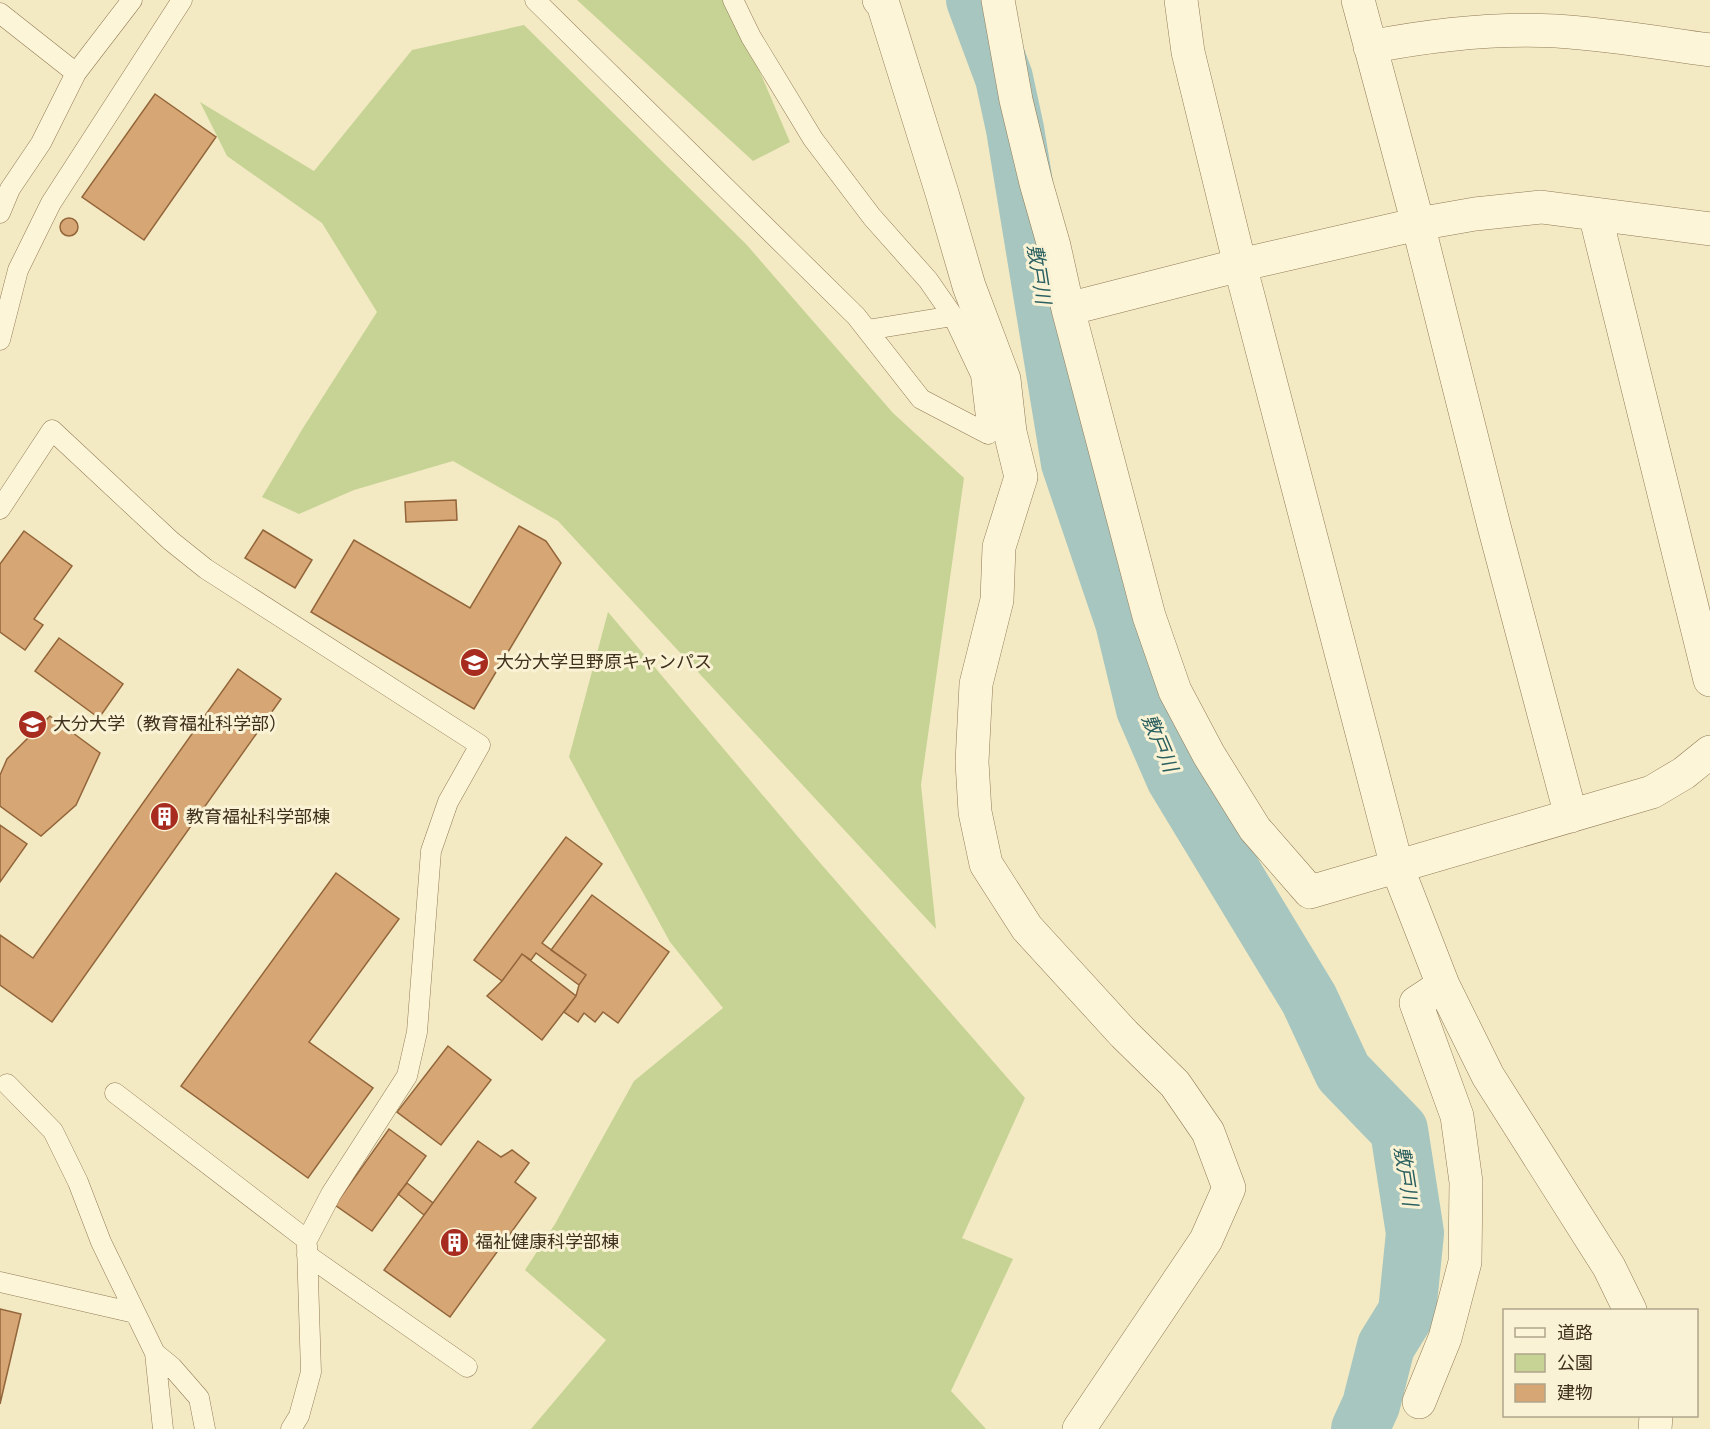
<svg xmlns="http://www.w3.org/2000/svg" width="1710" height="1429" viewBox="0 0 1710 1429" font-family="'Times New Roman','Noto Sans JP',serif">
  <style>
    .green { fill: #c6d395 }
    .lines { fill: none; stroke-linecap: round; stroke-linejoin: round }
    .river { stroke: #a6c6bf; stroke-width: 58 }
    .building { fill: #d6a675; stroke: #93653a; stroke-width: 1.5 }
    .service-casing { stroke: #917b57; stroke-width: 21 }
    .minor-casing { stroke: #917b57; stroke-width: 34 }
    .service { stroke: #fdf5d8; stroke-width: 20 }
    .minor { stroke: #fdf5d8; stroke-width: 33 }
    .labels { text-anchor: middle; dominant-baseline: central; stroke-width: 6; stroke-linejoin: round; paint-order: stroke }
    .poi-label { font-size: 18px; fill: #3f311d; stroke: #faf2d4; text-anchor: start }
    .water-label { font-size: 20px; font-style: italic; fill: #2a5f60; stroke: #faf2d4 }
  </style>
  <rect width="100%" height="100%" fill="#f3eac3"/>
  <path class="green" d="M 577,0 L 729,0 L 790,142 L 753,161 Z
    M 524,25 L 746,244 L 893,413 L 964,478 L 921,785 L 936,929 L 558,521 L 453,461 L 354,490 L 299,514 L 262,497 L 303,428 L 377,312 L 322,223 L 227,156 L 200,102 L 314,171 L 412,50 Z
    M 608,612 L 815,857 L 1025,1098 L 962,1238 L 1013,1259 L 951,1391 L 986,1429 L 531,1429 L 606,1340 L 525,1270 L 555,1224 L 634,1081 L 723,1008 L 670,942 L 569,757 Z"/>
  <g class="lines">
    <path class="river" d="M 975,0 L 1004,78 L 1015,129 L 1070,463 L 1124,622 L 1145,709 L 1175,778 L 1309,999 L 1343,1072 L 1399,1130 L 1415,1233 L 1407,1312 L 1386,1346 L 1371,1405 L 1360,1429"/>
  </g>
  <path class="building" d="M 155,94 L 216,137 L 144,240 L 82,197 Z
    M60 227a9 9 0 1 1 18 0a9 9 0 1 1-18 0Z
    M 456,500 L 457,520 L 406,522 L 405,502 Z
    M 519,526 L 546,541 L 561,563 L 474,709 L 311,612 L 354,540 L 470,608 Z
    M 263,530 L 312,560 L 295,588 L 245,558 Z
    M 24,531 L 72,566 L 34,619 L 43,625 L 25,650 L 0,632 L 0,564 Z
    M 59,638 L 123,684 L 99,718 L 35,671 Z
    M 238,669 L 281,699 L 52,1022 L 0,985 L 0,935 L 33,958 Z
    M 50,716 L 100,753 L 76,805 L 41,836 L 0,806 L 0,775 L 7,759 Z
    M 0,825 L 27,844 L 0,882 Z
    M 566,837 L 602,864 L 542,943 L 586,975 L 579,985 L 536,953 L 531,960 L 522,954 L 502,981 L 474,960 Z
    M 336,873 L 399,919 L 309,1042 L 373,1088 L 308,1178 L 181,1086 Z
    M 592,895 L 669,952 L 618,1023 L 603,1012 L 595,1022 L 584,1013 L 578,1022 L 564,1012 L 576,996 L 579,985 L 586,975 L 551,950 Z
    M 522,954 L 576,996 L 542,1040 L 487,996 L 502,981 Z
    M 448,1046 L 491,1080 L 441,1145 L 397,1112 Z
    M 389,1129 L 426,1156 L 372,1231 L 335,1205 Z
    M 478,1141 L 501,1157 L 512,1150 L 529,1163 L 515,1182 L 536,1198 L 450,1317 L 384,1270 Z
    M 407,1183 L 433,1203 L 424,1215 L 398,1194 Z
    M 0,1309 L 21,1314 L 0,1404 Z"/>
  <g class="lines">
    <defs>
      <path id="service" d="M 535,0 L 856,316 L 921,399 L 988,434
        M 733,0 L 751,37 L 813,139 L 872,217 L 928,280 L 953,316
        M 0,13 L 76,73
        M 0,213 L 10,189 L 41,143 L 76,73 L 132,0
        M 867,330 L 953,316 L 981,375 L 988,434
        M 0,340 L 18,270 L 51,203 L 182,0
        M 0,509 L 52,430 L 171,541 L 206,569 L 480,745 L 448,802 L 431,851 L 417,1032 L 407,1076 L 331,1194 L 307,1240 L 115,1093
        M 7,1084 L 53,1131 L 78,1182 L 101,1242 L 155,1353 L 163,1429
        M 307,1255 L 467,1367
        M 0,1282 L 135,1313
        M 155,1353 L 172,1367 L 199,1398 L 205,1429
        M 291,1429 L 299,1416 L 311,1372 L 307,1246"/>
      <path id="minor" d="M 879,0 L 883,4 L 942,193 L 969,286 L 1004,379 L 1010,432 L 1021,477 L 999,547 L 997,600 L 976,684 L 972,762 L 975,812 L 986,864 L 1027,928 L 1124,1034 L 1175,1084 L 1208,1132 L 1229,1188 L 1206,1240 L 1079,1429
        M 998,0 L 1016,100 L 1036,183 L 1054,246 L 1068,309 L 1149,616 L 1175,691 L 1209,755 L 1255,829 L 1310,892 L 1652,792 L 1684,773 L 1710,752
        M 1181,0 L 1188,52 L 1240,265 L 1397,867 L 1443,985 L 1488,1076 L 1609,1267 L 1630,1310
        M 1358,0 L 1418,224 L 1494,526 L 1571,816
        M 1370,47 C 1431,35 1493,28 1556,31 C 1607,34 1659,43 1710,50
        M 1595,214 L 1710,680
        M 1068,309 L 1240,265 L 1418,224 L 1475,214 L 1541,207 L 1710,229
        M 1419,1402 L 1445,1338 L 1465,1262 L 1466,1182 L 1457,1116 L 1416,1003 L 1443,985
        M 1655,1429 L 1656,1416"/>
    </defs>
    <use href="#service" class="service-casing"/>
    <use href="#minor" class="minor-casing"/>
    <use href="#service" class="service"/>
    <use href="#minor" class="minor"/>
  </g>
  <defs>
    <symbol id="university-disc" viewBox="-11 -11 22 22"><circle r="9.5" fill="#a72b1f" stroke="#faf2d4"/><path d="M0-5L7-2L0 1L-7-2ZM-4 1L0 2.5L4 1V4Q0 6-4 4Z" fill="#fff"/></symbol>
    <symbol id="building-disc" viewBox="-11 -11 22 22"><circle r="9.5" fill="#a72b1f" stroke="#faf2d4"/><path d="M-4-6H4V6H1V3H-1V6H-4ZM-2.5-4.3h1.7v1.8h-1.7ZM.8-4.3h1.7v1.8H.8ZM-2.5-1h1.7V.8h-1.7ZM.8-1h1.7V.8H.8Z" fill="#fff"/></symbol>
  </defs>
  <g fill-rule="evenodd">
    <use href="#university-disc" x="458" y="646" width="33" height="33"/>
    <use href="#university-disc" x="16" y="708" width="33" height="33"/>
    <use href="#building-disc" x="148" y="800" width="33" height="33"/>
    <use href="#building-disc" x="438" y="1226" width="33" height="33"/>
  </g>
  <g class="labels">
    <g class="poi-label">
      <text x="496" y="662">大分大学旦野原キャンパス</text>
      <text x="53" y="724">大分大学（教育福祉科学部）</text>
      <text x="186" y="817">教育福祉科学部棟</text>
      <text x="475" y="1242">福祉健康科学部棟</text>
    </g>
    <g class="water-label">
      <text transform="translate(1039 274) rotate(81)">敷戸川</text>
      <text transform="translate(1160 743) rotate(67)">敷戸川</text>
      <text transform="translate(1406 1176) rotate(81)">敷戸川</text>
    </g>
  </g>
  <rect x="1503" y="1309" width="195" height="108" fill="#faf2d4" stroke="#afa58b" stroke-width="1.5"/>
  <rect x="1515" y="1328" width="30" height="9" fill="#fdf5d8" stroke="#afa58b" stroke-width="1.5"/>
  <text x="1557" y="1339" font-size="18" fill="#3f311d">道路</text>
  <rect x="1515" y="1354" width="30" height="18" fill="#c6d395" stroke="#afa58b" stroke-width="1.5"/>
  <text x="1557" y="1369" font-size="18" fill="#3f311d">公園</text>
  <rect x="1515" y="1384" width="30" height="18" fill="#d6a675" stroke="#afa58b" stroke-width="1.5"/>
  <text x="1557" y="1399" font-size="18" fill="#3f311d">建物</text>
</svg>
